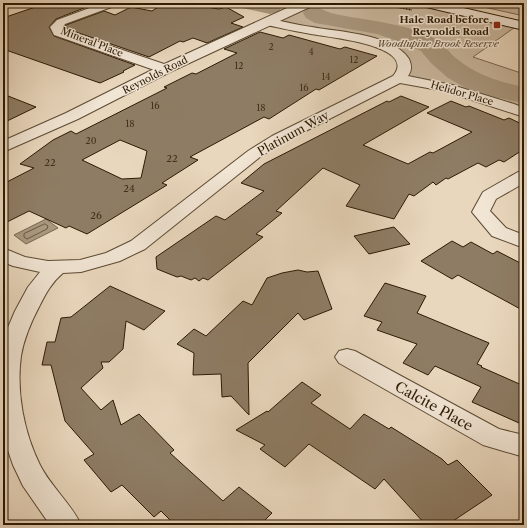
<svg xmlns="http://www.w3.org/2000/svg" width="527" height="528" viewBox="0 0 527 528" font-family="'Libre Caslon Text',serif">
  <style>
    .green { fill: #c9b79e; stroke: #7a6851 }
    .water { fill: #a9977e; stroke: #77654d }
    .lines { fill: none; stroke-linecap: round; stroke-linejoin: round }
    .shore { stroke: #6a5841; stroke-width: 1 }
    .river { fill: #a9977e; fill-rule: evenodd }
    .building { fill: #8e7c64; stroke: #2c1a04; fill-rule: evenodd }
    .minor-casing { stroke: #5b4932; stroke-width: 2 }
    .tertiary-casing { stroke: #5b4932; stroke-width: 2 }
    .secondary-casing { stroke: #2c1a04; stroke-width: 2 }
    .path { stroke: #2c1a04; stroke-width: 1.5; stroke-dasharray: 2 1; stroke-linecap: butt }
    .minor { fill: #f1e5d4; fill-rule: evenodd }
    .tertiary { fill: #f1e5d4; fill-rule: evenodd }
    .secondary { fill: #f1e5d4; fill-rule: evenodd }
    .poi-dot { fill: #8f2418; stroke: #f1e5d4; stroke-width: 1.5 }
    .labels { text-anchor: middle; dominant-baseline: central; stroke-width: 3; stroke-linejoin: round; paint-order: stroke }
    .far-number-label { font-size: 9px; fill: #44321c }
    .far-poi-label { font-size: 10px; font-weight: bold; fill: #2c1a04; stroke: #f1e5d4; text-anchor: end }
    .far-street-label { font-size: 10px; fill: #2c1a04; stroke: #f1e5d4 }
    .far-park-label { font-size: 10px; font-style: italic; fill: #5b4932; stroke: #f1e5d4 }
    .number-label { font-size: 10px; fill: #44321c }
    .street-label { font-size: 12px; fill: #2c1a04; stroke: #f1e5d4 }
    .near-street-label { font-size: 14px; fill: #2c1a04; stroke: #f1e5d4 }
  </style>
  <rect width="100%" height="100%" fill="#e9d7bd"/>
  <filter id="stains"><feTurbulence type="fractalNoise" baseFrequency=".005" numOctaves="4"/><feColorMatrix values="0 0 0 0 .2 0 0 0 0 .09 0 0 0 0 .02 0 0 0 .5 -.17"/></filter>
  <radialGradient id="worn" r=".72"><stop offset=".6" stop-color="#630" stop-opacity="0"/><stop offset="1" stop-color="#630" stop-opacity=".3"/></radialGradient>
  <path class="green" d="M 255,3 L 426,3 L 518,25 L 473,57 L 524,74 L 524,113 L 467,92 L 404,75 L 406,68 L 381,46 L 267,22 L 286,12 Z
    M 466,3 L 524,3 L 524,16 Z"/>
  <path class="water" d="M 46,219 L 58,228 L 26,244 L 14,235 Z"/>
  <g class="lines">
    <path class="shore" d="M 45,224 L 48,226 L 47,229 L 27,239 L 24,237 L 24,234 Z"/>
    <path class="river" d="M 239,3 L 278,3 L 281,7 L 278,12 L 270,14 L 242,8 Z
      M 314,6 C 320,8 325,11 331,13 C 365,21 406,22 437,40 C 444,44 450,54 457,59 C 477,75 499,82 524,87 L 524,103 L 483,95 L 464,87 L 448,78 L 431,63 L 421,51 L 408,45 L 377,34 L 315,23 L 306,18 L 303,13 L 306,8 Z"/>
  </g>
  <path class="building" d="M 47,3 L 79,3 L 89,6 L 56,19 L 49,27 L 54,36 L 135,65 L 123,71 L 124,72 L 100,83 L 3,49 L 3,18 Z
    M 164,3 L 182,3 L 219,9 L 226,7 L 244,17 L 231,23 L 243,27 L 207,43 L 193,38 L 183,42 L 180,41 L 149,57 L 64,28 L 66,25 L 104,11 L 115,15 L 131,7 L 152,11 Z
    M 260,32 L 283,38 L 289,35 L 340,49 L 345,47 L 377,56 L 319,90 L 316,89 L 269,119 L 264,117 L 190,157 L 198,160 L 162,183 L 167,185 L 87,234 L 69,226 L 66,228 L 29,211 L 3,224 L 3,184 L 34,168 L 20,164 L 53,140 L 71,131 L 76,134 L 167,88 L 164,87 L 192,73 L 196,74 L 237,53 L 224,49 ZM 120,140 L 147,151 L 141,178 L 122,179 L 82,160 Z
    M 3,94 L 36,107 L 3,123 Z
    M 401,96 L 429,107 L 363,145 L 408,164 L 430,152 L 433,153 L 472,132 L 427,113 L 451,101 L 466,107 L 469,106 L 504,120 L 509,118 L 524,125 L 524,149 L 504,162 L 499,160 L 486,167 L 478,163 L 448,179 L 446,178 L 436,185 L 433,182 L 414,196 L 409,194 L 394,219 L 346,206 L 360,185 L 323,168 L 276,211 L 282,213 L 256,234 L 263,237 L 208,280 L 203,278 L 199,281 L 195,278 L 191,280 L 181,276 L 177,277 L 157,269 L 156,257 L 216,216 L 225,220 L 264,191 L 241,183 L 264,164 L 387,101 L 389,102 Z
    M 394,227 L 410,244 L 369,254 L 354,236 Z
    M 452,241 L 463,247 L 471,242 L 493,254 L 497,251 L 524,265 L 524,311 L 458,275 L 452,279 L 421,261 Z
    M 298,270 L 307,272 L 318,271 L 332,309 L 304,320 L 298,313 L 248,363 L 249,415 L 231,396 L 222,397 L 221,374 L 193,375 L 194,353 L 177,344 L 194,329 L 206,336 L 243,301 L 252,305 L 267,278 L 282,273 Z
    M 385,283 L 426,296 L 417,313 L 489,343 L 477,364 L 482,366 L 481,367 L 524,386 L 524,413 L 519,423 L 472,402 L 481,387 L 435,366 L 428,375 L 403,363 L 417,344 L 377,330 L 382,322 L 364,316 Z
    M 110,286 L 165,311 L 144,330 L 126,321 L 123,349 L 109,362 L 101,362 L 103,368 L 81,388 L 101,410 L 113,400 L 121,425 L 139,414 L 174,450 L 170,453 L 223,501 L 239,487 L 272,513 L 260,525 L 175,525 L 161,511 L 154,517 L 122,485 L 111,492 L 84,460 L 94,454 L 65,421 L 51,365 L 42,365 L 47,342 L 55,342 L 61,318 L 71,317 Z
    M 302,382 L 321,395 L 311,403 L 350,429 L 364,414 L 389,429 L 391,427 L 442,459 L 448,465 L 457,460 L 492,495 L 447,525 L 426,525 L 384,479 L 375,489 L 309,444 L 285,467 L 260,449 L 265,445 L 236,430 L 267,411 L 268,412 Z"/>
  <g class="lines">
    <defs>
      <path id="minor" d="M 103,3 L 119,3 L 117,5 L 65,24 L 62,28 L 63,30 L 170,66 L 172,69 L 170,72 L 160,72 L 54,35 L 50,27 L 57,20 Z
        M 267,18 C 282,21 297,25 312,27 C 338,32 394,34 409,59 C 412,66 412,70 408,76 L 452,85 L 514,104 L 524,108 L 524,117 L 444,91 L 400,83 L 284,142 L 260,157 L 145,249 L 120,261 L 81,272 L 63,273 C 52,282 46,293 40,305 C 32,320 24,338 21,356 C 16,392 24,433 40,465 C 51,487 71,503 81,525 L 50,525 L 23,486 L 13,465 L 3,436 L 3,339 L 15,311 L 28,287 L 40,272 L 13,266 L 3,262 L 3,248 L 25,257 L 48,261 L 80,260 L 106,253 L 131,241 L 248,151 L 272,136 L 393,76 C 419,45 326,37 311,34 C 295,31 279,28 263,24 L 261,22 L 263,20 Z
        M 524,171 L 524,183 L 496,199 L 490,211 L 506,228 L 524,235 L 524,248 L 492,236 L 472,212 L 483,192 L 518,172 Z
        M 347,349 L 355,351 L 499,429 L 524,435 L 524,457 L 483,445 L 339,363 L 335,357 L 339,351 Z"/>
      <path id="tertiary" d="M 298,3 L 314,3 L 312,6 L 170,72 L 78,119 L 3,152 L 3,141 L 66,113 L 160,66 Z"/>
      <path id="secondary" d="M 420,3 L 442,3 L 524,22 L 524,30 L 422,6 Z"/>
    </defs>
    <use href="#minor" class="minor-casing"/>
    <use href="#tertiary" class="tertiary-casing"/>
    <use href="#secondary" class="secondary-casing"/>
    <path class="path" d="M 361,3 L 385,5 L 412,10"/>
    <use href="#minor" class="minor"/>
    <use href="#tertiary" class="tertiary"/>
    <use href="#secondary" class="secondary"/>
  </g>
  <rect class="poi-dot" x="493" y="21" width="8" height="8" rx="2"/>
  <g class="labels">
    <g class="far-number-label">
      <text x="271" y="46">2</text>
      <text x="311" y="51">4</text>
      <text x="354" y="59">12</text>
      <text x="239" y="65">12</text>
      <text x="326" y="76">14</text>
      <text x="304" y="87">16</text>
      <text x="155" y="105">16</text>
      <text x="261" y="107">18</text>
      <text x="130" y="123">18</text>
      <text x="91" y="140">20</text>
    </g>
    <g class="far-poi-label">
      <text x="489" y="19">Hale Road before<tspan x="489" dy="12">Reynolds Road</tspan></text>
    </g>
    <g class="far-street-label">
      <text transform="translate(92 42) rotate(21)">Mineral Place</text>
      <text transform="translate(155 75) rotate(-27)">Reynolds Road</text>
      <text transform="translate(462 93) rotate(16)">Helidor Place</text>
    </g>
    <g class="far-park-label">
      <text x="438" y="43">Woodlupine Brook Reserve</text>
    </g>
    <g class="number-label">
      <text x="172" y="158">22</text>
      <text x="50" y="162">22</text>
      <text x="129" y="188">24</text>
      <text x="96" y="215">26</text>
    </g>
    <g class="street-label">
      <text transform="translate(293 133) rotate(-29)">Platinum Way</text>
    </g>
    <g class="near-street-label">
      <text transform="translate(434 406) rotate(29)">Calcite Place</text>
    </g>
  </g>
  <rect width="527" height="528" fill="none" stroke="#e9d7bd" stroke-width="16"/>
  <rect x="4" y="4" width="519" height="520" fill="none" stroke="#2c1a04" stroke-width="2"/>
  <rect x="8" y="8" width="511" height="512" fill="none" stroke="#2c1a04"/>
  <rect width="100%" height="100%" filter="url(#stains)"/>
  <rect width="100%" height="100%" fill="url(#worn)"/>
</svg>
